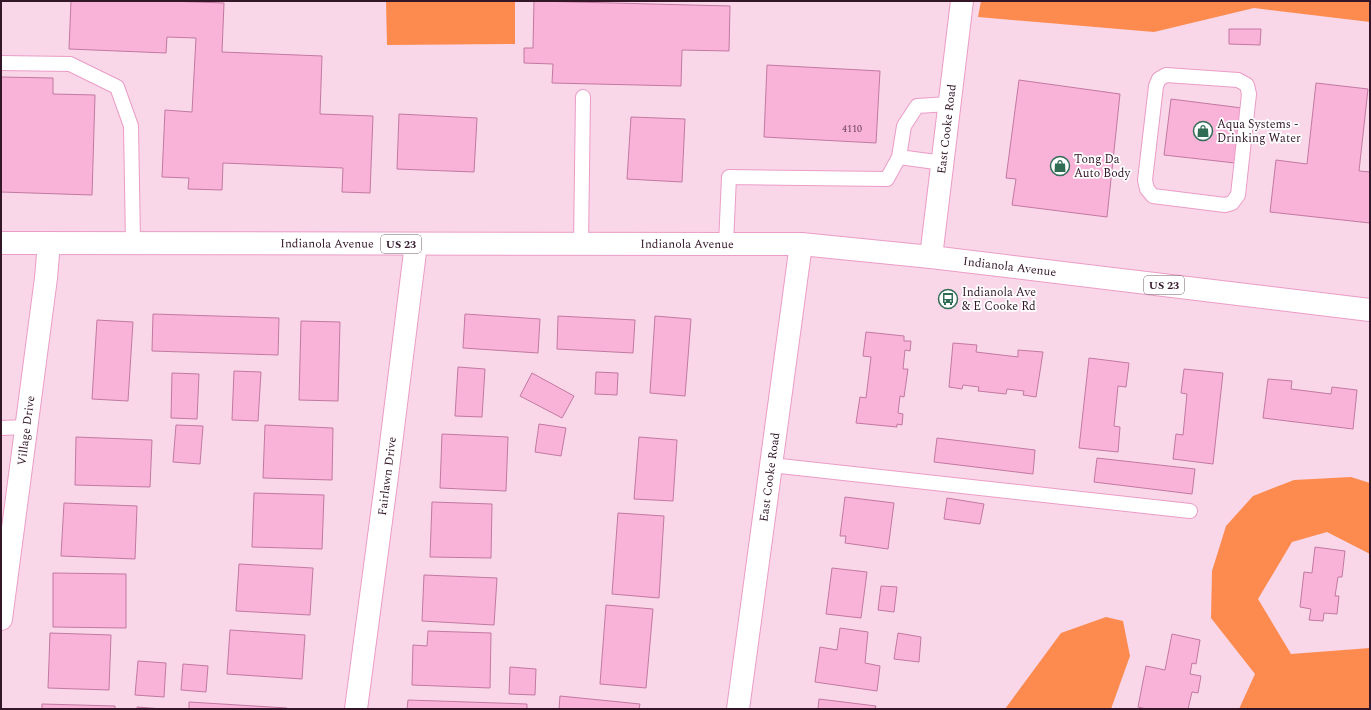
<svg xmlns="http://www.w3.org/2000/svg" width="1371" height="710" viewBox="0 0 1371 710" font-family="Spectral,serif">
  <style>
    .forest { fill: #fd8b50 }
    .building { fill: #f9b3d8; stroke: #c378a2 }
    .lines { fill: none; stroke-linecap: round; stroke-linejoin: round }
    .service-casing { stroke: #eb9cc7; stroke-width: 16 }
    .minor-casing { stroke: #eb9cc7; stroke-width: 24 }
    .secondary-casing { stroke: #eb9cc7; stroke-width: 24 }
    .primary-casing { stroke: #eb9cc7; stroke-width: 24 }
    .service { stroke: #fff; stroke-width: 14 }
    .minor { stroke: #fff; stroke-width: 22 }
    .secondary { stroke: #fff; stroke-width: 22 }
    .primary { stroke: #fff; stroke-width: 22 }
    .labels { text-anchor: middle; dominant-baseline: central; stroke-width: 3.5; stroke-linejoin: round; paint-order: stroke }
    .number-label { font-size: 10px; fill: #643d53 }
    .shield { fill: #fff; stroke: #705c68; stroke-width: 1 }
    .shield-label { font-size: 11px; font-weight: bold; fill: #331627 }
    .poi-label { font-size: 12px; fill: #331627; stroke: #fff; text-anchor: start }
    .street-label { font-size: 12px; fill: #331627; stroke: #fff }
  </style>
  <rect width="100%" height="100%" fill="#f9d7e8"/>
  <path class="forest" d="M 386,1 L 515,1 L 515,44 L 387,45 Z
    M 981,1 L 1370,1 L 1370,22 L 1254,8 L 1154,32 L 978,17 Z
    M 1351,477 L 1370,483 L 1370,554 L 1327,532 L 1292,542 L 1258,599 L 1291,654 L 1370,648 L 1370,709 L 1239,709 L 1255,674 L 1211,618 L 1212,571 L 1226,526 L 1253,496 L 1294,480 Z
    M 1106,617 L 1123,621 L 1130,656 L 1111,709 L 1005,709 L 1061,633 Z"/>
  <path class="building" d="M 71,1 L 168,1 L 224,3 L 222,52 L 322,56 L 320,114 L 373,116 L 370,193 L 342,192 L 343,168 L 223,163 L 222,190 L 188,189 L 189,178 L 162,177 L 165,110 L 192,112 L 196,38 L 167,37 L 166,53 L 69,49 Z
    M 534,1 L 730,6 L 729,51 L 682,50 L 681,86 L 552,83 L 553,64 L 524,63 L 524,48 L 533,48 Z
    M 1229,29 L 1261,29 L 1260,45 L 1229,44 Z
    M 767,65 L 880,71 L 876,143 L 764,137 Z
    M 1,77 L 53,78 L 53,94 L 95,95 L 92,195 L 1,192 Z
    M 1019,80 L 1120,94 L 1107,217 L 1012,205 L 1016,179 L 1006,178 Z
    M 1316,83 L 1368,89 L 1359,171 L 1370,172 L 1370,223 L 1270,212 L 1276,160 L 1307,164 Z
    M 1171,99 L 1242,108 L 1235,163 L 1164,155 Z
    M 399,114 L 477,118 L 474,172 L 397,169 Z
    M 631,117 L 685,119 L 682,182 L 627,179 Z
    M 153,314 L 279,318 L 278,355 L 152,351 Z
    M 465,314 L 540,319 L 538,353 L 463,348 Z
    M 558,316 L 635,320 L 633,353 L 557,349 Z
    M 655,316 L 691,319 L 685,396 L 650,393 Z
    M 97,320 L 133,322 L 128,401 L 92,399 Z
    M 301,321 L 340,322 L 338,401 L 299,400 Z
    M 866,332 L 904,336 L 904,341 L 911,341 L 910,351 L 905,350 L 903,369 L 908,369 L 904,397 L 900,396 L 898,413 L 903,414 L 902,425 L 897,424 L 897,427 L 856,423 L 860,397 L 866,398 L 871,357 L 863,356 Z
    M 953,343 L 977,345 L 976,352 L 1018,357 L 1018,350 L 1043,352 L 1036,397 L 1023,395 L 1024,391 L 1007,389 L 1006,394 L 978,391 L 979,387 L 963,385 L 962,389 L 949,387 Z
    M 1089,358 L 1129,363 L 1126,387 L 1118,386 L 1114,426 L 1120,427 L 1118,452 L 1079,448 Z
    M 458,367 L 485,369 L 482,417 L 455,416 Z
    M 1184,369 L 1223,373 L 1213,464 L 1173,459 L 1176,434 L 1183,435 L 1187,394 L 1181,393 Z
    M 234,371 L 261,372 L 258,421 L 232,420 Z
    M 596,372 L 618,373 L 617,395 L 595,394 Z
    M 172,373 L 199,374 L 197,419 L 171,418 Z
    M 532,373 L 574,396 L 562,418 L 520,396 Z
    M 1268,379 L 1292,381 L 1291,389 L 1331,394 L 1332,387 L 1357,390 L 1353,429 L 1263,418 Z
    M 539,424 L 566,428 L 561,456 L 535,452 Z
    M 176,425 L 203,426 L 200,464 L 173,462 Z
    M 265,425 L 333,428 L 332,480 L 263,478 Z
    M 442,434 L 508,437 L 506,491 L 440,488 Z
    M 76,437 L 152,440 L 150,487 L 75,485 Z
    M 639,437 L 677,440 L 673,501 L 634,499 Z
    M 937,438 L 1035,450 L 1033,474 L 934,462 Z
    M 1097,458 L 1195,469 L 1192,494 L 1094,482 Z
    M 254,493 L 324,495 L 322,549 L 252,547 Z
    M 845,497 L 894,503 L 888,549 L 845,543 L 846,536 L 840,536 Z
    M 947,498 L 984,504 L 980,524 L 944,519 Z
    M 432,502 L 492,504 L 491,558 L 430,557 Z
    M 64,503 L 137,506 L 135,559 L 61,556 Z
    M 618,513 L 664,516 L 659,598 L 612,594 Z
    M 1315,547 L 1345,551 L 1342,577 L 1338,577 L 1335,596 L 1339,596 L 1337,614 L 1324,613 L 1323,621 L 1309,620 L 1311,609 L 1300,607 L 1304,572 L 1312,573 Z
    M 239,564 L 313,568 L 310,615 L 236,611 Z
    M 832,568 L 867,572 L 861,618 L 826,614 Z
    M 53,573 L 126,574 L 126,628 L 53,627 Z
    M 424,575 L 497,578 L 494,625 L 422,621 Z
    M 881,586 L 897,587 L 894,612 L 878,610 Z
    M 606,605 L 653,609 L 646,688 L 600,684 Z
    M 840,628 L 868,632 L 865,663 L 880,666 L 877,691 L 815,682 L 820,647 L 837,650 Z
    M 230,630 L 305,635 L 302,679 L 227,674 Z
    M 428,631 L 491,633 L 490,688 L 412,685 L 413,645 L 427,646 Z
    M 50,633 L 111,635 L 109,690 L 48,688 Z
    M 898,633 L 921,637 L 919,662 L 894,659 Z
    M 1172,634 L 1200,640 L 1196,664 L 1192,663 L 1190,674 L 1201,676 L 1198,693 L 1192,692 L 1188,709 L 1147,709 L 1138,707 L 1146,666 L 1165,670 Z
    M 138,661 L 166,663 L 164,697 L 135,695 Z
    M 183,664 L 208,666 L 206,692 L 181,690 Z
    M 510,667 L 536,669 L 535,695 L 509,694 Z
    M 560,696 L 640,704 L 639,709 L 559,709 Z
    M 819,699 L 876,706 L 875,709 L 818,709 Z
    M 408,700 L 527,704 L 527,709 L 407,709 Z
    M 189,702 L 287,708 L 287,709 L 189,709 Z
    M 42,704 L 115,706 L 115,709 L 42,709 Z
    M 137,707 L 163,709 L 137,709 Z"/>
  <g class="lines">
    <defs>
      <path id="service" d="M 1,63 L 70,64 L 117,87 L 131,126 L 133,243
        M 1166,75 L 1238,80 L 1247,85 L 1249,94 L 1238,195 L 1232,203 L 1225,205 L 1153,196 L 1147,189 L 1145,180 L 1156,86 L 1159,79 Z
        M 899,157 L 943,163
        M 581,243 L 583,97
        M 726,244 L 729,177 L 887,179 L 899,157 L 904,126 L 917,106 L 949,104
        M 1,428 L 27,427
        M 771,465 L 1190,511"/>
      <g id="minor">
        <path id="s1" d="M 931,257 L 962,1"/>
        <path id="s2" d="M 1,619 L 46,278 L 49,243"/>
        <path id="s3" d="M 356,709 L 387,476 L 416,244"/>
      </g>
      <g id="secondary">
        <path id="s4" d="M 738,709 L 801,244"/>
      </g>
      <g id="primary">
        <path id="s5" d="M 1,243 L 801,244 L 931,257 L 1370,310"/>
      </g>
    </defs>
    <use href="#service" class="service-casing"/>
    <use href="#minor" class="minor-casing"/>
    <use href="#secondary" class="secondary-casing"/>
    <use href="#primary" class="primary-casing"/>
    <use href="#service" class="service"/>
    <use href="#minor" class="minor"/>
    <use href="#secondary" class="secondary"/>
    <use href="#primary" class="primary"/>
  </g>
  <defs>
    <symbol id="shop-ring" viewBox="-11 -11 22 22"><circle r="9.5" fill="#fff" stroke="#316c55" stroke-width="1.5"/><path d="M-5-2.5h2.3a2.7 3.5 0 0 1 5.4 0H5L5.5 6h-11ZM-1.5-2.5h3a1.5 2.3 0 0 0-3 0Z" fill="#316c55"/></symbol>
    <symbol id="bus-ring" viewBox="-11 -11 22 22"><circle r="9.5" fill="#fff" stroke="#316c55" stroke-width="1.5"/><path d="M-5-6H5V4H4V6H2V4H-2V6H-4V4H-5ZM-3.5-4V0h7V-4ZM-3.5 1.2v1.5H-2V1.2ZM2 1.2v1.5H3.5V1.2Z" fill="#316c55"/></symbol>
  </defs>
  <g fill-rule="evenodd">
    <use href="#shop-ring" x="1192" y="120" width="22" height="22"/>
    <use href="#shop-ring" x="1049" y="155" width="22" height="22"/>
    <use href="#bus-ring" x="937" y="288" width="22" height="22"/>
  </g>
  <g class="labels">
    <g class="number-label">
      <text x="852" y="129">4110</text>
    </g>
    <g class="shield">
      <rect x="381" y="235" width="40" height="18" rx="3"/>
      <rect x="1144" y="276" width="40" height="18" rx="3"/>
    </g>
    <g class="shield-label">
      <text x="401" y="244">US 23</text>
      <text x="1164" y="285">US 23</text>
    </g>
    <g class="poi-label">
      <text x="1217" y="124">Aqua Systems -<tspan x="1217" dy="14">Drinking Water</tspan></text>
      <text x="1074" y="159">Tong Da<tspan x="1074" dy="14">Auto Body</tspan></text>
      <text x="962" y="292">Indianola Ave<tspan x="962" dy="14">&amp; E Cooke Rd</tspan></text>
    </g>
    <g class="street-label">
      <text stroke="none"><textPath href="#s1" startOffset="129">East Cooke Road</textPath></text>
      <text stroke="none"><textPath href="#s5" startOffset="326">Indianola Avenue</textPath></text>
      <text stroke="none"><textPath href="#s5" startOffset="686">Indianola Avenue</textPath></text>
      <text stroke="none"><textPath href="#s5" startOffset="1010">Indianola Avenue</textPath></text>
      <text stroke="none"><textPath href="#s2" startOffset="190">Village Drive</textPath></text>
      <text stroke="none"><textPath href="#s3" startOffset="235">Fairlawn Drive</textPath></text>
      <text stroke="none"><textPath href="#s4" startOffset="234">East Cooke Road</textPath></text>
    </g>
  </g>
  <rect width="1371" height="710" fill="none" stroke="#331627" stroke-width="4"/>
</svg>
